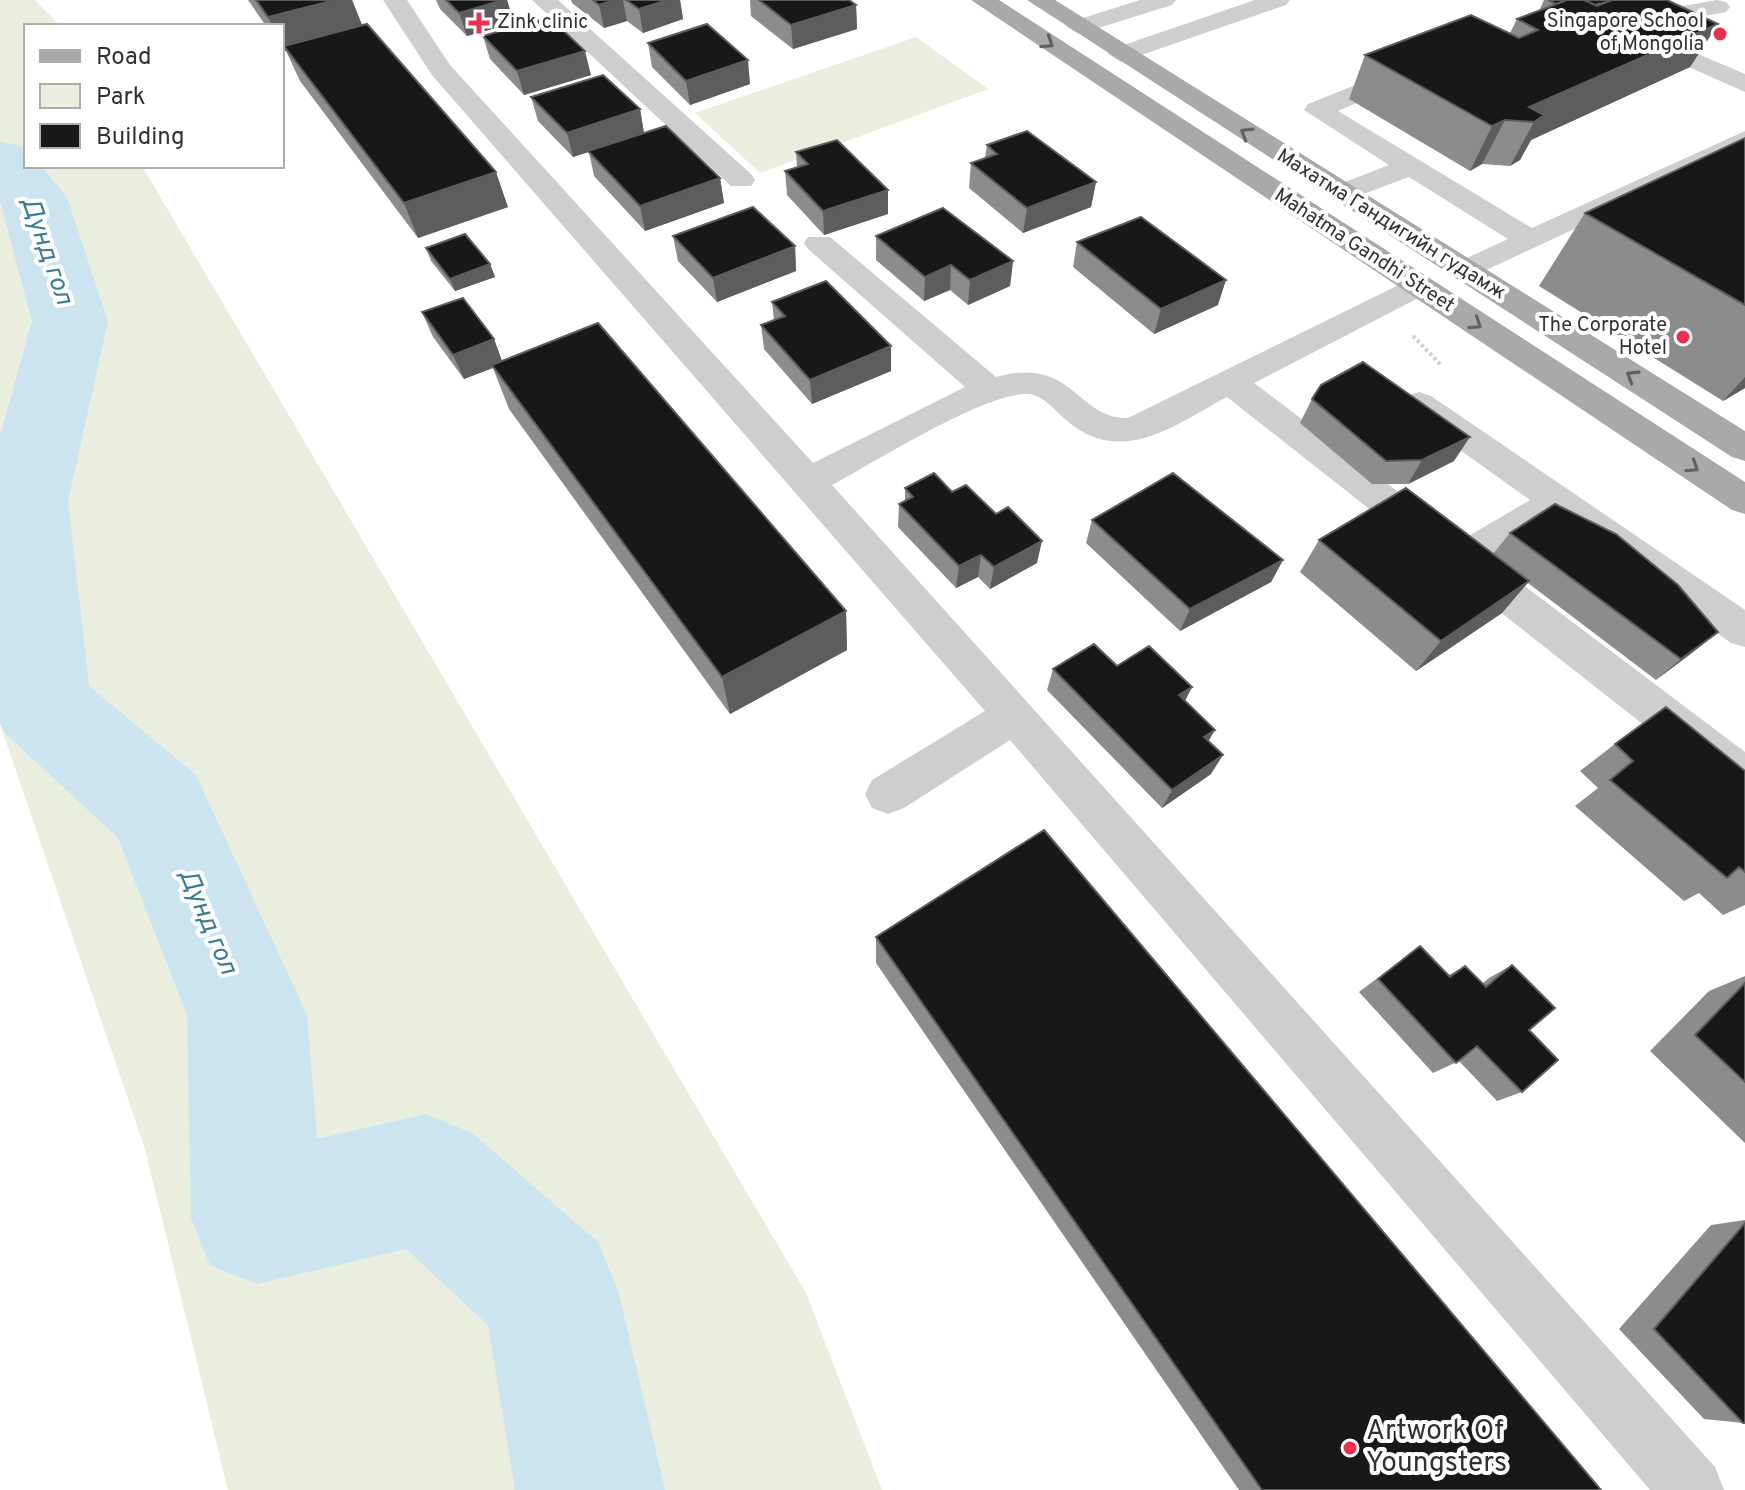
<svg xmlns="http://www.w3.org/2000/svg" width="1745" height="1490" viewBox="0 0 1745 1490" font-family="Overpass,sans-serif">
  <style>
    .green { fill: #e9eedf }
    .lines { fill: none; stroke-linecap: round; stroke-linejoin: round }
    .river { fill: #cbe4ef; fill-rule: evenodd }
    .path { stroke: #cecece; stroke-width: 4; stroke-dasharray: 3 3; stroke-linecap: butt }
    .minor { fill: #cecece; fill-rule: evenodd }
    .major { fill: #a9a9a9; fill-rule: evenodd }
    .wall { fill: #8c8c8c }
    .shaded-wall { fill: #5d5d5d }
    .building { fill: #181818; stroke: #5d5d5d; stroke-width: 2 }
    .oneway { stroke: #616161 }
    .poi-dot { fill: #ed2f4d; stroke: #fff; stroke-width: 3 }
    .labels { text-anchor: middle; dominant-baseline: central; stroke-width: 8; stroke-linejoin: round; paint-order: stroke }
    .far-poi-label { font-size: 20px; fill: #313131; stroke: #fff; text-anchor: end }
    .far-street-label { font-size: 20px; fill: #313131; stroke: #fff }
    .water-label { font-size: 26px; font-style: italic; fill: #3a7c98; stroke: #fff }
    .near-poi-label { font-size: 28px; fill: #313131; stroke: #fff; text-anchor: start }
  </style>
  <rect width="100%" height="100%" fill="#fff"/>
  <path class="green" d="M 0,0 L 35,0 L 60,26 L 26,26 L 26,166 L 142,166 L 806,1293 L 882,1490 L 228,1490 L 145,1149 L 0,724 Z
    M 916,37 L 988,89 L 760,173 L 695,113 Z"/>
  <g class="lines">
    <path class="river" d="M 0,141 L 23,147 L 26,166 L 41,166 L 67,197 L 108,321 L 68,501 L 89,686 L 196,775 L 307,1015 L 317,1139 L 426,1114 L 472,1133 L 598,1242 L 618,1290 L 665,1490 L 515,1490 L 488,1325 L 406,1249 L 257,1284 L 210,1265 L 191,1218 L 187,1015 L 118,838 L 6,734 L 0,723 L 0,436 L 32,321 L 0,201 Z"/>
    <path class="path" d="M 1413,336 L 1442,366"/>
    <path class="minor" d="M 383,0 L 407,0 L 450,65 L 813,463 L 965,387 L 808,249 L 804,243 L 808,237 L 830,237 L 996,377 C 1074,355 1076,419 1128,418 L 1417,276 L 1428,279 L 1433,286 L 1428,293 L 1254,383 L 1462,540 L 1530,500 L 1407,412 L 1402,404 L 1407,396 L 1419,392 L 1431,396 L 1745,610 L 1745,647 L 1731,643 L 1557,519 L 1490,560 L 1745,752 L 1745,798 L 1729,792 L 1227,397 C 1174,425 1122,468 1066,420 C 1055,410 1041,393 1026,394 C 982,394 875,462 832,485 L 1715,1467 L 1724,1490 L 1650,1490 L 1010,740 L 904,808 L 888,814 L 872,808 L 865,794 L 872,780 L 985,711 L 432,75 Z
      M 532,0 L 558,0 L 751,174 L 755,180 L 751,186 L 731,186 Z
      M 1140,0 L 1176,0 L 1172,5 L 1079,34 L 1067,27 L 1070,22 Z
      M 1255,0 L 1290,0 L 1286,5 L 1130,59 L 1121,62 L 1108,54 L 1112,49 Z
      M 1717,0 L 1726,2 L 1730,7 L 1726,12 L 1633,29 L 1621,22 L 1633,15 Z
      M 1642,30 L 1745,74 L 1745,92 L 1633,42 L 1630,37 Z
      M 1403,66 L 1416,74 L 1412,79 L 1338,111 L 1532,228 L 1745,131 L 1745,149 L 1465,280 L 1454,278 L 1449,271 L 1454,264 L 1508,239 L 1409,177 L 1342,202 L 1332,199 L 1328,193 L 1332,187 L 1389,165 L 1304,110 L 1308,104 Z"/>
    <path class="major" d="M 971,0 L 999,0 L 1745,482 L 1745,514 L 1732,510 Z
      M 1027,0 L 1055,0 L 1745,431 L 1745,461 L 1732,457 Z"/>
  </g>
  <path class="wall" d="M 248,0 L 352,0 L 362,25 L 508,207 L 418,238 L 300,81 L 286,51 L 284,51 L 282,49 L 282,26 L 266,26 Z
    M 436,0 L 507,0 L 514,23 L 467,36 L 440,9 Z
    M 571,0 L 680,0 L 683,19 L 643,33 L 627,21 L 604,28 L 572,3 Z
    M 750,0 L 849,0 L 856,5 L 857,29 L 793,49 L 751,16 Z
    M 1544,0 L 1608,0 L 1718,24 L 1690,67 L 1531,140 L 1520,160 L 1510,166 L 1482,164 L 1470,171 L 1349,99 L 1365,55 L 1510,33 L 1517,19 L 1539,11 Z
    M 483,36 L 591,75 L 524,95 L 490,59 Z
    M 648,43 L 750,84 L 690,105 L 652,67 Z
    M 531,97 L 640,109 L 644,133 L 720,178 L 724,203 L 645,231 L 594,176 L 589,152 L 573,157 L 538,121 Z
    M 1745,138 L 1745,388 L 1723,401 L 1539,286 L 1585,213 Z
    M 987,145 L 1096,182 L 1091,207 L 1023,233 L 969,188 L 971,163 L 985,158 Z
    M 796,152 L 888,214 L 824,235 L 787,195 L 785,171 L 797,167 Z
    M 673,236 L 795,246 L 796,271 L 717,302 L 678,261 Z
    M 876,236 L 1013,261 L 1010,286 L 968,305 L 950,290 L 924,301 L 876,260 Z
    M 1077,242 L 1218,305 L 1154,334 L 1073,267 Z
    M 426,248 L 490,264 L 495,277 L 455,291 L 431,261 Z
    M 772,302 L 891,371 L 812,404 L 764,349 L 761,325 L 774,320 Z
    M 422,312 L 494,339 L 502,361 L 846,611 L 847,650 L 730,714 L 509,409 L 493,368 L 464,379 L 433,337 Z
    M 1312,399 L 1454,461 L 1408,484 L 1372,484 L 1300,423 Z
    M 905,488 L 952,492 L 1037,563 L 990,589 L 978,577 L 956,588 L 898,527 L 899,504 L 905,501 Z
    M 1092,520 L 1283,560 L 1271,582 L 1180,631 L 1086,543 Z
    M 1510,533 L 1718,632 L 1656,680 L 1528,583 L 1502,613 L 1416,671 L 1300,572 L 1319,540 L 1493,554 Z
    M 1117,666 L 1185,701 L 1208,742 L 1211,774 L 1162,808 L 1047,690 L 1053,669 Z
    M 1615,744 L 1745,771 L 1745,905 L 1723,915 L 1699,893 L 1684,901 L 1575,806 L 1598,788 L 1580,771 Z
    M 876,937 L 1601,1490 L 1239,1490 L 876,963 Z
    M 1420,946 L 1449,975 L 1465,966 L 1482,984 L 1489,978 L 1512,965 L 1529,1030 L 1522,1092 L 1497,1101 L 1459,1061 L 1433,1073 L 1359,992 Z
    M 1745,976 L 1745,1143 L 1650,1051 L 1709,991 Z
    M 1745,1220 L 1745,1423 L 1743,1423 L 1704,1419 L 1619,1329 L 1711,1225 Z"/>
  <path class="shaded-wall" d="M 335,0 L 352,0 L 364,30 L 284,46 L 286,51 L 284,51 L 282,48 L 282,26 L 272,26 L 268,17 Z
    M 503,0 L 507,0 L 514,23 L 467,36 L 459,13 Z
    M 614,0 L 623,0 L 627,21 L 604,28 L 599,5 Z
    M 667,0 L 680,0 L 683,19 L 643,33 L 639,9 Z
    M 856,5 L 857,29 L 793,49 L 791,25 Z
    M 1718,24 L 1690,67 L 1531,140 L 1520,160 L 1510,166 L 1534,122 L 1529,107 Z
    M 585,51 L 591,75 L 524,95 L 517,71 Z
    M 748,60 L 750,84 L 690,105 L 686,81 Z
    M 640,109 L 644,133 L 573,157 L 567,133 Z
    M 1505,120 L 1482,164 L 1470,171 L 1492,126 Z
    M 496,172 L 508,207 L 418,238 L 404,203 Z
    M 720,178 L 724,203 L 645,231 L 640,206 Z
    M 1096,182 L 1091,207 L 1023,233 L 1027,208 Z
    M 888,190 L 888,214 L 824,235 L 823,211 Z
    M 795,246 L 796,271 L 717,302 L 713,278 Z
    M 1013,261 L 1010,286 L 968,305 L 970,280 Z
    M 490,264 L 495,277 L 455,291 L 450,279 Z
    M 951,265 L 950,290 L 924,301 L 925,277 Z
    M 1226,280 L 1218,305 L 1154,334 L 1161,309 Z
    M 494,339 L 503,364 L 464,379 L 453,355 Z
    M 891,346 L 891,371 L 812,404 L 810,380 Z
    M 1745,377 L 1745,388 L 1723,401 Z
    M 1470,437 L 1454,461 L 1408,484 L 1422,460 Z
    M 1042,541 L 1037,563 L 990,589 L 994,567 Z
    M 981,555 L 978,577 L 956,588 L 959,566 Z
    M 1283,560 L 1271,582 L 1180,631 L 1190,609 Z
    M 1529,581 L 1502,613 L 1416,671 L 1441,641 Z
    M 846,611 L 847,650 L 730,714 L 722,677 Z
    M 1718,632 L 1692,653 L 1656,680 L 1681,659 Z
    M 1192,687 L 1182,707 L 1179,695 Z
    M 1215,730 L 1204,749 L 1204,737 Z
    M 1223,755 L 1211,774 L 1162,808 L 1172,790 Z"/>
  <path class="building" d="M 256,0 L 335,0 L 268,17 Z
    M 446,0 L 503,0 L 459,13 Z
    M 593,0 L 614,0 L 599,5 Z
    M 626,0 L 667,0 L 639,9 Z
    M 759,0 L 849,0 L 856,5 L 791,25 Z
    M 1548,0 L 1567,0 L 1556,4 Z
    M 1567,0 L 1584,0 L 1597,6 L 1612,0 L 1667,0 L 1718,24 L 1529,107 L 1544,115 L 1534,122 L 1505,120 L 1492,126 L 1365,55 L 1471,15 L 1519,38 L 1538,30 L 1517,19 Z
    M 1584,0 L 1608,0 L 1610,1 L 1595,5 Z
    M 549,17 L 585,51 L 517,71 L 483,36 Z
    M 367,24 L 496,172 L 404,203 L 284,46 Z
    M 707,24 L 748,60 L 686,81 L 648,43 Z
    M 603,75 L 640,109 L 567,133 L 531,97 Z
    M 666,126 L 720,178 L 640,206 L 588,151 Z
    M 1027,131 L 1096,182 L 1027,208 L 971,163 L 997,154 L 987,145 Z
    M 1745,138 L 1745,305 L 1585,213 Z
    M 837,140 L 888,190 L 823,211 L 785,171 L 808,164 L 796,152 Z
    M 753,207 L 795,246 L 713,278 L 673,236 Z
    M 943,208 L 1013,261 L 970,280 L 951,265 L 925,277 L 876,236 Z
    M 1141,217 L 1226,280 L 1161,309 L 1077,242 Z
    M 465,234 L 490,264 L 450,279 L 426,248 Z
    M 826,281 L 891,346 L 810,380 L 761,325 L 785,316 L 772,302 Z
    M 463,298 L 494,339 L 453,355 L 422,312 Z
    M 598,323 L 846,611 L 722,677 L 492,365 Z
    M 1363,362 L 1470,437 L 1422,460 L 1386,461 L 1312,399 L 1321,385 Z
    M 934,473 L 952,492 L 966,485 L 996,514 L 1008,507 L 1042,541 L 994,567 L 981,555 L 959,566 L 899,504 L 913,497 L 905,488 Z
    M 1173,473 L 1283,560 L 1190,609 L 1092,520 Z
    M 1406,488 L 1529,581 L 1441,641 L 1319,540 Z
    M 1555,504 L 1616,534 L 1678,585 L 1718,632 L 1681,659 L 1510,533 Z
    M 1094,644 L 1117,666 L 1149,646 L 1192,687 L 1179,695 L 1215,730 L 1204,737 L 1223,755 L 1172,790 L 1053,669 Z
    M 1666,707 L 1745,771 L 1745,872 L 1739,867 L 1727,878 L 1610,780 L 1633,761 L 1615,744 Z
    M 1044,830 L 1601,1490 L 1262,1490 L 876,937 Z
    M 1420,946 L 1450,977 L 1465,966 L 1486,987 L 1512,965 L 1555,1008 L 1529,1030 L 1558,1060 L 1522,1092 L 1477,1046 L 1456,1063 L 1378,979 Z
    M 1745,983 L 1745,1082 L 1695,1035 Z
    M 1745,1223 L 1745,1423 L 1743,1423 L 1654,1329 Z"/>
  <defs><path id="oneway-chevron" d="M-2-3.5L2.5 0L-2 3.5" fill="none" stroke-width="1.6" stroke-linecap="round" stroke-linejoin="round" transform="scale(2)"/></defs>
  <g class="oneway">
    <use href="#oneway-chevron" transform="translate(1048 43) rotate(33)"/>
    <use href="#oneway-chevron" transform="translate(1246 133) rotate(-148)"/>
    <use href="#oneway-chevron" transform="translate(1476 324) rotate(33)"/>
    <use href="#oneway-chevron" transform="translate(1632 376) rotate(-148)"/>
    <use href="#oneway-chevron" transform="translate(1693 467) rotate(33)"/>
  </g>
  <g class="poi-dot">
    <path d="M475 11h8v8h8v8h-8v8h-8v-8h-8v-8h8z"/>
    <circle cx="1720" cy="34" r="8"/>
    <circle cx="1683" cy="337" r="8"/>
    <circle cx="1350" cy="1448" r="8"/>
  </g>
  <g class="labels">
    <g class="far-poi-label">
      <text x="1704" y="22">Singapore School<tspan x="1704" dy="23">of Mongolia</tspan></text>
      <text x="497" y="23" text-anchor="start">Zink clinic</text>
      <text x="1667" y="326">The Corporate<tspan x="1667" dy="23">Hotel</tspan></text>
    </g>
    <g class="far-street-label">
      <text transform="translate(1391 225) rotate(32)">Махатма Гандигийн гудамж</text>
      <text transform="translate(1364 251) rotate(33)">Mahatma Gandhi Street</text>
    </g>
    <g class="water-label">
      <text transform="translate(46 251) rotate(71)">Дунд гол</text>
      <text transform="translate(207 922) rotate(67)">Дунд гол</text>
    </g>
    <g class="near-poi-label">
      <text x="1366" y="1432">Artwork Of<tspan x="1366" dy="32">Youngsters</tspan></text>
    </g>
  </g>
  <rect x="24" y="24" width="260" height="144" fill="#ffffff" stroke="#adadad" stroke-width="2"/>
  <rect x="40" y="50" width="40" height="12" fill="#a9a9a9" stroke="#adadad" stroke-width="2"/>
  <text x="96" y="64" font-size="24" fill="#313131">Road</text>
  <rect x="40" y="84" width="40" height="24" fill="#e9eedf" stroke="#adadad" stroke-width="2"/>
  <text x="96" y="104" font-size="24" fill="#313131">Park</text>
  <rect x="40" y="124" width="40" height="24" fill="#181818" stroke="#adadad" stroke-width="2"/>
  <text x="96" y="144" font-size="24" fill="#313131">Building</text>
</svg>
